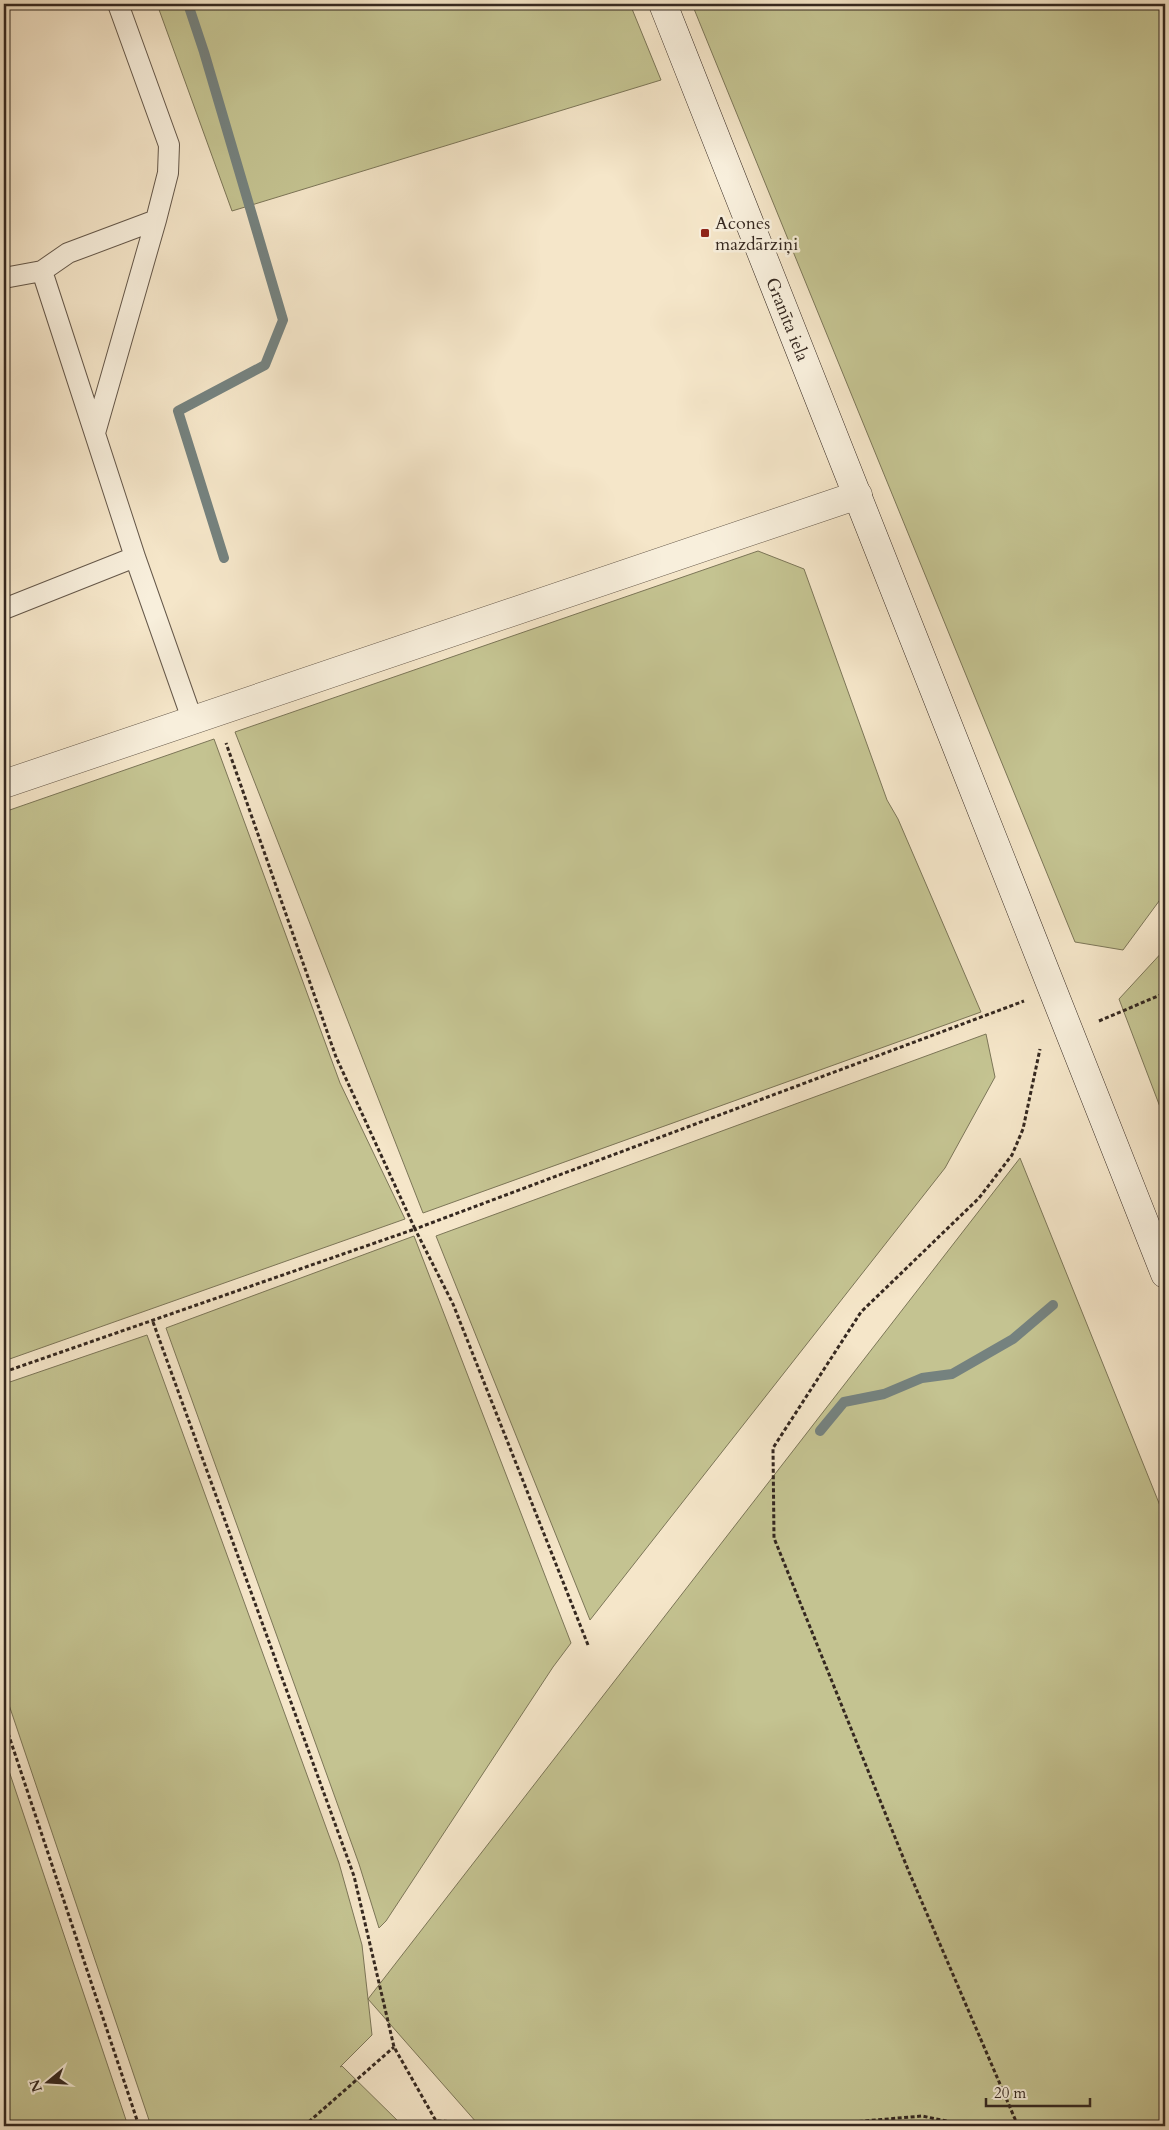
<svg xmlns="http://www.w3.org/2000/svg" width="1169" height="2130" viewBox="0 0 1169 2130" font-family="Cardo,serif">
  <style>
    .green { fill: #c4c391; stroke: #7c7658 }
    .lines { fill: none; stroke-linecap: round; stroke-linejoin: round }
    .stream { stroke: #75827f; stroke-width: 10 }
    .service-casing { stroke: #65584a; stroke-width: 22 }
    .minor-casing { stroke: #65584a; stroke-width: 29 }
    .secondary-casing { stroke: #352820; stroke-width: 29 }
    .path { stroke: #352820; stroke-width: 3; stroke-dasharray: 4 2.5; stroke-linecap: butt }
    .service { stroke: #f8efdc; stroke-width: 20 }
    .minor { stroke: #f8efdc; stroke-width: 28 }
    .secondary { stroke: #f8efdc; stroke-width: 28 }
    .poi-dot { fill: #8f2418; stroke: #f8efdc; stroke-width: 2 }
    .labels { text-anchor: middle; dominant-baseline: central; stroke-width: 5; stroke-linejoin: round; paint-order: stroke }
    .poi-label { font-size: 18px; fill: #352820; stroke: #f8efdc; text-anchor: start }
    .street-label { font-size: 18px; fill: #352820; stroke: #f8efdc }
  </style>
  <rect width="100%" height="100%" fill="#f5e6c9"/>
  <filter id="stains"><feTurbulence type="fractalNoise" baseFrequency=".004" numOctaves="4"/><feColorMatrix values="0 0 0 0 .2 0 0 0 0 .09 0 0 0 0 .02 0 0 0 .5 -.17"/></filter>
  <radialGradient id="worn" r=".72"><stop offset=".6" stop-color="#630" stop-opacity="0"/><stop offset="1" stop-color="#630" stop-opacity=".3"/></radialGradient>
  <path class="green" d="M 157,4 L 630,4 L 661,80 L 232,211 Z
    M 692,4 L 1165,4 L 1165,893 L 1123,950 L 1075,942 Z
    M 758,551 L 804,569 L 887,800 L 898,819 L 981,1012 L 423,1213 L 235,732 Z
    M 214,739 L 340,1083 L 405,1219 L 4,1361 L 4,812 Z
    M 1165,949 L 1165,1120 L 1119,999 Z
    M 986,1034 L 995,1077 L 945,1168 L 590,1620 L 436,1236 Z
    M 1020,1158 L 1165,1518 L 1165,2126 L 151,2126 L 4,1690 L 4,1384 L 147,1335 L 339,1863 L 362,1945 L 372,2035 L 340,2067 L 342,2066 L 401,2124 L 477,2123 L 368,1999 Z
    M 414,1236 L 571,1643 L 553,1667 L 386,1921 L 379,1928 L 359,1864 L 166,1328 Z
    M 4,1756 L 128,2126 L 4,2126 Z"/>
  <g class="lines">
    <path class="stream" d="M 188,4 L 204,52 L 283,320 L 265,365 L 178,411 L 224,558
      M 820,1431 L 844,1402 L 884,1394 L 922,1378 L 952,1374 L 1013,1339 L 1053,1305"/>
    <defs>
      <path id="service" d="M 4,278 L 42,271 L 68,253 L 156,220 L 168,173 L 169,145 L 118,4
        M 95,433 L 156,220
        M 135,557 L 192,719
        M 4,609 L 135,557 L 42,271"/>
      <path id="minor" d="M 4,784 L 858,495"/>
      <g id="secondary">
        <path id="s1" d="M 663,4 L 1165,1274"/>
      </g>
    </defs>
    <use href="#service" class="service-casing"/>
    <use href="#minor" class="minor-casing"/>
    <use href="#secondary" class="secondary-casing"/>
    <path class="path" d="M 1099,1021 L 1165,993
      M 153,1322 L 354,1876 L 394,2047 L 436,2121 L 564,2126
      M 4,1372 L 415,1229 L 336,1057 L 226,743
      M 588,1645 L 453,1304 L 415,1229 L 1024,1001
      M 4,1721 L 139,2126
      M 436,2121 L 438,2126
      M 304,2126 L 394,2047
      M 807,2126 L 922,2116 L 971,2126
      M 1018,2126 L 909,1872 L 774,1538 L 773,1448 L 861,1312 L 979,1198 L 1012,1155 L 1023,1129 L 1040,1049"/>
    <use href="#service" class="service"/>
    <use href="#minor" class="minor"/>
    <use href="#secondary" class="secondary"/>
  </g>
  <rect class="poi-dot" x="700" y="228" width="10" height="10" rx="2.5"/>
  <g class="labels">
    <g class="poi-label">
      <text x="715" y="223">Acones<tspan x="715" dy="21">mazdārziņi</tspan></text>
    </g>
    <g class="street-label">
      <text stroke="none"><textPath href="#s1" startOffset="339">Granīta iela</textPath></text>
    </g>
  </g>
  <rect width="1169" height="2130" fill="none" stroke="#f5e6c9" stroke-width="20"/>
  <rect x="5" y="5" width="1159" height="2120" fill="none" stroke="#352820" stroke-width="2.5"/>
  <rect x="10" y="10" width="1149" height="2110" fill="none" stroke="#352820"/>
  <g transform="translate(48 2082) rotate(252)" stroke="#f8efdc" stroke-width="4" paint-order="stroke">
  <path d="M0-4L9 19L0 12L-9 19Z" fill="#352820"/>
  <text y="-8" font-size="14" font-weight="bold" text-anchor="middle" fill="#352820">N</text>
  </g>
  <path d="M986 2098v8h104v-8" fill="none" stroke="#352820" stroke-width="2.5"/>
  <text x="994" y="2098" font-size="15" fill="#352820" stroke="#f8efdc" stroke-width="4" paint-order="stroke">20 m</text>
  <rect width="100%" height="100%" filter="url(#stains)"/>
  <rect width="100%" height="100%" fill="url(#worn)"/>
</svg>
